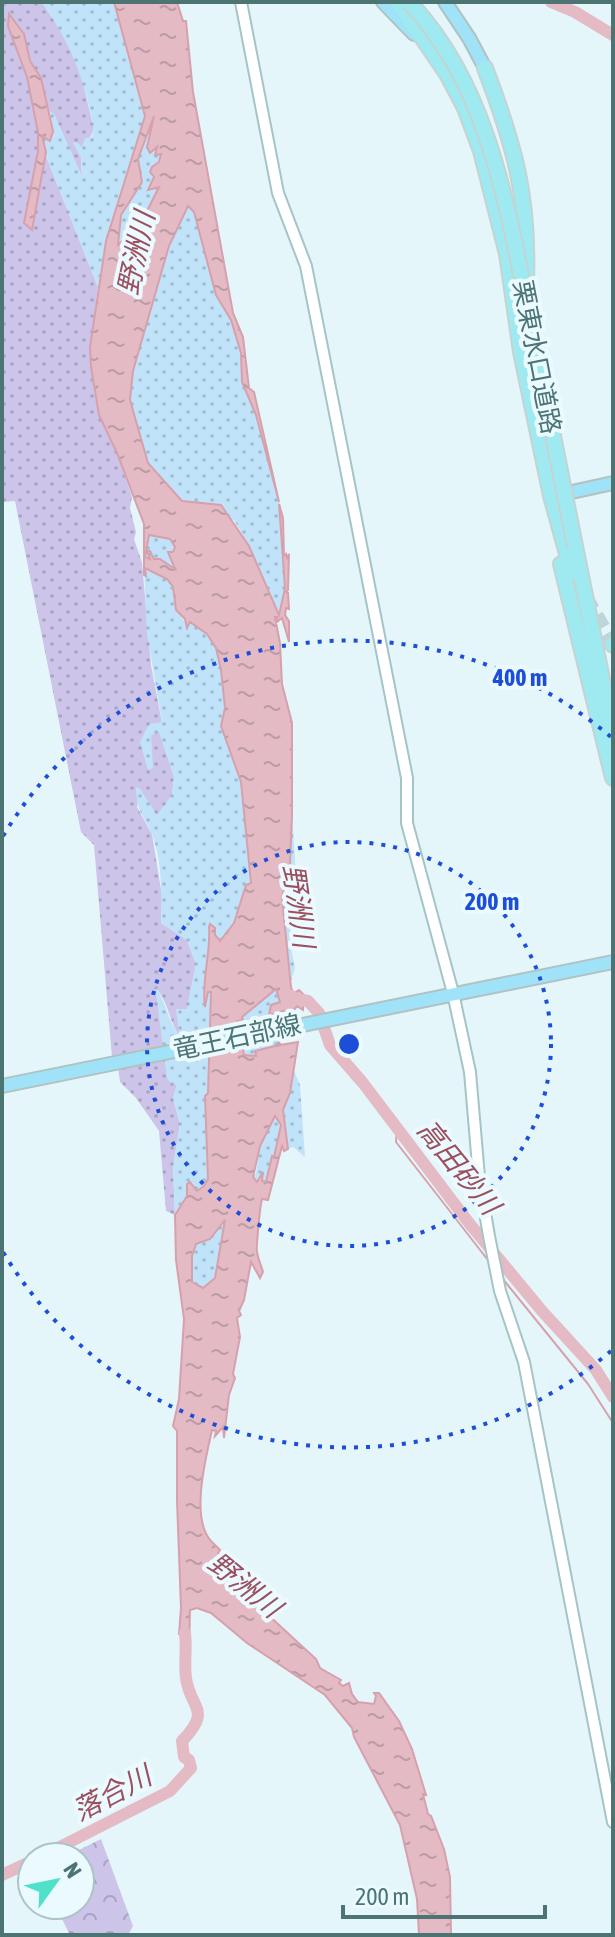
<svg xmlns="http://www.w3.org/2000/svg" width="615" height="1937" viewBox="0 0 615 1937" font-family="'Asap Condensed','Noto Sans JP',sans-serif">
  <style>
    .grass { fill: url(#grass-dots) }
    .forest { fill: url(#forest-crowns) }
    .sand { fill: url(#sand-dots) }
    .water { fill: url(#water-ripples); stroke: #d6a1ad; stroke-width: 2; fill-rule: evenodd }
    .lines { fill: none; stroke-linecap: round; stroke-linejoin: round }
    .stream { stroke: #d6a1ad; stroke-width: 2 }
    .river { stroke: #e4bac4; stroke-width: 12 }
    .trunk-tunnel { stroke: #bed6d9; stroke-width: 14; stroke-dasharray: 14 7; stroke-linecap: butt }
    .tertiary-casing { stroke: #a4c4c5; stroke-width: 14 }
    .primary-casing { stroke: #b0c2c1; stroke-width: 16 }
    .trunk-casing { stroke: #c5d3d2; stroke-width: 18 }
    .tertiary { stroke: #fff; stroke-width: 10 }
    .primary { stroke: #a0e2f7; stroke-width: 12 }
    .trunk { stroke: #9feaf0; stroke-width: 14 }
    .trunk-bridge-casing { stroke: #c5d3d2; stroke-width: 18; stroke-linecap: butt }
    .trunk-bridge { stroke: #9feaf0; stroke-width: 14 }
    .ring { fill: none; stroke: #1d4ed8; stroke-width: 4; stroke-dasharray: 4 8 }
    .labels { text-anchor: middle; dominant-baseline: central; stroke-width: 8; stroke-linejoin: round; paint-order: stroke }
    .street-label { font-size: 26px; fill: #4b7473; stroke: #ebfafe }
    .water-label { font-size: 28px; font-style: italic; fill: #9b4f5f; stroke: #ebfafe }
    .centre { fill: #1d4ed8; stroke: #ebfafe; stroke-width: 4 }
    .ring-label { font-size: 24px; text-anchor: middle; font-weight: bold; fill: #1d4ed8; stroke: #ebfafe; stroke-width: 8; stroke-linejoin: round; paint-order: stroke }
  </style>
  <defs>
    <pattern id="grass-dots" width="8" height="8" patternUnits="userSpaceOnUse" patternTransform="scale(2)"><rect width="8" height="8" fill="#ccc4e9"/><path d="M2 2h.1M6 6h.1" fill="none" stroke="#a8a4c1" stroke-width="1.8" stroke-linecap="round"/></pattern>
    <pattern id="forest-crowns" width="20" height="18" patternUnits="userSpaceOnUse" patternTransform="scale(2)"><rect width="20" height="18" fill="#ccc4e9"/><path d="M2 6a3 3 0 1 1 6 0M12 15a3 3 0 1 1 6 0" fill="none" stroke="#a8a4c1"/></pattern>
    <pattern id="sand-dots" width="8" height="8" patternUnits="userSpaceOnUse" patternTransform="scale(2)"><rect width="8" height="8" fill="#c1e3fa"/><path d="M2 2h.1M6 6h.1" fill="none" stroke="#9fbdcf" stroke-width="1.8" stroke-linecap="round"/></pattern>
    <pattern id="water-ripples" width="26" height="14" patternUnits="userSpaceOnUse" patternTransform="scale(2)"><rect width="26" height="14" fill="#e4bac4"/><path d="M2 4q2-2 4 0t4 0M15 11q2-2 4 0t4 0" fill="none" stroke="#bb9ca4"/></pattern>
  </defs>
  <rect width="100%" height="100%" fill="#e5f6fb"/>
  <path class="grass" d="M 2,2 L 42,2 L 72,48 L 83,83 L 94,129 L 81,158 L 82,179 L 54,114 L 50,112 C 44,92 40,81 31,62 C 21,41 28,36 9,15 L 13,40 L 27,77 L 38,132 L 32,229 L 46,156 L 98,287 L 90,347 L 94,390 L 99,415 L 117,453 L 132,497 L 130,508 L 136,532 L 134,539 L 142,563 L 151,665 L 162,723 L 149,724 L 151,747 L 151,735 L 159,731 L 174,776 L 172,795 L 157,816 L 140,790 L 137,807 L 152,834 L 162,896 L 161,923 L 187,940 L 196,964 L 187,1010 L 177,1009 L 180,1037 C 169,1021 168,1001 156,988 L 177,1085 L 173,1098 L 180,1124 L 173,1167 L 175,1215 L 166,1211 L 159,1131 L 136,1098 L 120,1082 L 117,1059 L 112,1057 L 94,845 L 81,832 L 15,501 L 2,502 Z"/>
  <path class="forest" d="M 101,1839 L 133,1926 L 128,1935 L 70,1935 L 55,1905 L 80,1905 L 80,1857 L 65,1857 Z"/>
  <path class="sand" d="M 42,2 L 114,2 L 145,115 L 106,241 L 98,287 L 46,156 L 42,135 L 49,141 L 53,131 L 50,112 L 54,114 L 82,176 L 81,158 L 73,143 L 76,142 L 82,147 L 85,138 L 92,137 C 95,126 91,116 89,106 C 80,67 65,35 42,2 Z
    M 155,114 L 147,147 L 157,147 L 161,153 L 159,162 L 152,167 L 153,189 L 160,185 L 141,223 L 117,245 L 121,215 L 142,182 L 138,159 Z
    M 188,205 L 194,212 L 216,295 L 231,320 L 241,353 L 242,382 L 256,415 L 278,501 L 281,505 L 280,530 L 285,589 L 280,615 L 274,608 L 271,594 L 249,546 L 234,520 L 182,501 L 148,463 L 130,400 L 133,371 L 169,246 Z
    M 146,487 L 165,507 L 187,546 L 184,548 L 180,536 L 174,533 L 168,521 L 170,529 L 148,520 Z
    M 150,534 L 170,539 L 175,547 L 173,552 L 171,552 L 175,569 L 167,563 L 153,558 L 150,552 L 151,558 L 147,559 L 168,570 L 172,580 L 156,573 C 180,584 169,594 177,611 C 181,618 185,620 188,628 L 189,621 L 207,634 L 216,648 L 221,670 L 225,708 L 221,726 L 241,782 L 251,884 L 246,885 L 234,923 L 220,941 L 209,927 L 207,1005 L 208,992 L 211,992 L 208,1179 C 200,1195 181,1196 175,1215 L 173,1167 L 180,1124 L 173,1098 L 177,1085 L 171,1084 L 167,1078 L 155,985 C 166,1001 167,1020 179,1035 L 176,1009 L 187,1009 L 196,964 L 187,940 L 161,923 C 162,895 162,861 152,834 C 143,812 137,815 136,787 L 140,789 L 157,815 L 172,795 L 174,776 L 159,732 L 151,735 L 153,768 L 148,770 L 140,742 L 149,724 L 162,722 L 147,634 L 144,568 L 154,571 L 144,566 L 145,550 Z
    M 292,815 L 297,890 L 291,924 L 290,943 L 295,968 L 291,981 L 282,897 L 290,863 Z
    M 276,988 L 280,1002 L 273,1014 L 279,1045 L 255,1051 L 256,1056 L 244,1056 L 237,1021 Z
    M 293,1068 L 300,1085 L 305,1157 L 293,1147 L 288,1149 L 283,1110 L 290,1093 Z
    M 275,1116 L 281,1125 L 274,1158 L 272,1157 L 266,1182 L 261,1181 L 263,1173 L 257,1182 L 253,1177 L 256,1173 L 260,1146 Z
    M 226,1218 L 216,1279 L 203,1288 L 192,1282 L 192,1256 L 196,1244 L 210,1239 Z"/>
  <path class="water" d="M 114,2 L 177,2 L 183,21 L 186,21 L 193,92 L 233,313 L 243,337 L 249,388 L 254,392 L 279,502 L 256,415 L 242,382 L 241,353 L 231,320 L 216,295 L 194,212 L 188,206 L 169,246 L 133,371 L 130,400 L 148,463 L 182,501 L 221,505 L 249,546 L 279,615 L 285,588 L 279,504 L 283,518 L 284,556 L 286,554 L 287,558 L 289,554 L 288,590 L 286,592 L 288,593 L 289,609 L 286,608 L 285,615 L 289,621 L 289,642 L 282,618 L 277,622 L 277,617 L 275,617 L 280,643 L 282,684 L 292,723 L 292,815 L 290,863 L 282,897 L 291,987 L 293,994 L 299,990 L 304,995 L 303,1010 L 297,1006 L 294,1010 L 282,1011 L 276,1015 L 280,1045 L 298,1042 L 290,1093 L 283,1110 L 288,1149 L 284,1151 L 282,1146 L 268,1200 L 262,1199 C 260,1206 256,1248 257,1252 C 258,1259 261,1265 263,1272 L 260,1278 L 251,1262 L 244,1300 L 239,1311 L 241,1315 L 237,1318 L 240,1337 L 233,1374 L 235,1378 L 229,1395 L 224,1438 L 223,1427 L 215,1436 L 216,1431 L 212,1430 C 206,1457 190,1518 211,1541 C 214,1544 217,1547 220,1550 L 218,1553 L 228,1565 L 223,1566 L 227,1577 L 316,1659 L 320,1668 L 341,1680 L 339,1683 L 343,1686 L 349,1683 L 352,1694 L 358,1702 L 374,1704 L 376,1696 L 374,1693 L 379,1693 L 399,1721 L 412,1749 L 426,1795 L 423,1794 L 428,1814 L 431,1816 L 444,1849 L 450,1877 L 451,1935 L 419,1935 L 417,1899 L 400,1825 L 354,1737 L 352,1728 L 325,1695 L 247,1643 L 211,1613 L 197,1608 L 190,1610 L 189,1649 L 182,1635 L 179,1634 L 181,1608 L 177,1500 L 177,1431 L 173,1426 L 179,1399 L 184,1319 L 176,1260 L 175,1215 L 187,1196 L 187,1184 L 190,1182 L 197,1191 L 204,1186 L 208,1179 L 205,1096 L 208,1093 L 211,992 L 208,992 L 205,1007 C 201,981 211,954 209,927 L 210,924 L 215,928 L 215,935 L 220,941 L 234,923 L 246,885 L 251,883 L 241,782 L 221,726 L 225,708 L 221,670 L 216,648 L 207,634 L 190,622 L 187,628 L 185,619 L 176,610 L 173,587 L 167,579 L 145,568 L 146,576 L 144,575 L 144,524 L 117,453 L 99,415 L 91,367 L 90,347 L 106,241 L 145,116 ZM 154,116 L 147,147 L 150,153 L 157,147 L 155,155 L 161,154 L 159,162 L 152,167 L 150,172 L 154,177 L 148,190 L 159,187 L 141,223 L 118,245 L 121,215 L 142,182 L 138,159 ZM 149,535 L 170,539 L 175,547 L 173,552 L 168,552 L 175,569 L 160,559 L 154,559 L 150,551 L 147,551 L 150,559 L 145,557 ZM 276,989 L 280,1002 L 271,1005 L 269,1015 L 274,1014 L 279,1045 L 255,1051 L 256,1056 L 244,1055 L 237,1021 L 243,1020 L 242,1017 ZM 275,1116 L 281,1125 L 274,1157 L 272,1156 L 266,1182 L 262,1181 L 263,1172 L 257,1182 L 253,1177 L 260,1146 ZM 225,1220 L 215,1278 L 203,1288 L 192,1282 L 192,1256 L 196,1244 L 210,1239 Z
    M 9,14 L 24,34 L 30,61 L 41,78 L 53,131 L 50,141 L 42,136 L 46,152 L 32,230 L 24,223 L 38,151 L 38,132 L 27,77 L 8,26 Z"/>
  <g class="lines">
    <path class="stream" d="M 397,1127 L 396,1142 L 491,1264
      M 502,1278 L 588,1384 L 613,1423"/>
    <path class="river" d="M 551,2 L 575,12 L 613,35
      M 292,996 L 293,998 L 308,1001 L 319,1013 L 330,1045 L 363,1083 L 469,1223 L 542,1311 L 596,1370 L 613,1397
      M 40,1857 L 170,1791 L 191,1768 L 189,1760 L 184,1757 L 182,1741 C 213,1709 190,1709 186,1678 C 184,1663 187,1648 185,1633
      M 2,1875 L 32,1861"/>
    <path class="trunk-tunnel" d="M 586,597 L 613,644"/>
    <defs>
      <path id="tertiary" d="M 241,2 L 278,193 L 306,266 L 407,778 L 407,823 L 453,993 L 470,1072 L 479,1177 L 489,1236 L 500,1291 L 524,1362 L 613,1822"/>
      <path id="primary" d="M 383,2 L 414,34
        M 445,2 L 469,38 L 485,68
        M 558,495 L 613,483
        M 2,1086 L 613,962"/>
      <path id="trunk" d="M 398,2 L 447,74 L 465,108 L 481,151 L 507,254 L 521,352 L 551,496 L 572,572
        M 485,68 C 515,147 529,197 526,282
        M 575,546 L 613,733
        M 561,564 L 613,778
        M 613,644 L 613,645"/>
    </defs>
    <use href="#tertiary" class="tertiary-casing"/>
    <use href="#primary" class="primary-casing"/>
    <use href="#trunk" class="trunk-casing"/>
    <use href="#tertiary" class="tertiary"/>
    <use href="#primary" class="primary"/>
    <use href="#trunk" class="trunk"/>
    <defs>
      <path id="trunk-bridge" d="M 409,2 C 492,89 509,218 532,330 C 546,402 561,474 575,546"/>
    </defs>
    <use href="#trunk-bridge" class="trunk-bridge-casing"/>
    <use href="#trunk-bridge" class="trunk-bridge"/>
  </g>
  <g class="ring">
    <circle cx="349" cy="1044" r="202"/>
    <path d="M611 1351A404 404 0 0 1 3 1252M3 836A404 404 0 0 1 611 737"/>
  </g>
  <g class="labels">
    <g class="street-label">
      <text transform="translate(537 357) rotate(79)">栗東水口道路</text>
      <text transform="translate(237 1037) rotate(-12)">竜王石部線</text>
    </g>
    <g class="water-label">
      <text transform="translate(136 253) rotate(-78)">野洲川</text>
      <text transform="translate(299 906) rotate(82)">野洲川</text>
      <text transform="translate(459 1167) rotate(51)">高田砂川</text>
      <text transform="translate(245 1585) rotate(39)">野洲川</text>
      <text transform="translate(112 1793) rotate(-28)">落合川</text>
    </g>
  </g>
  <circle cx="349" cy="1044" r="12" class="centre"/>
  <g class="ring-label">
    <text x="520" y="686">400 m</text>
    <text x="492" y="910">200 m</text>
  </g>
  <rect width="615" height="1937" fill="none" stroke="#4b7473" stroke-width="8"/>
  <g transform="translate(56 1881) rotate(57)"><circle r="38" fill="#ebfafe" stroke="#abc4c6" stroke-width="2"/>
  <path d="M0-6L14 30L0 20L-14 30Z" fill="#4fe1ca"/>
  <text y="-12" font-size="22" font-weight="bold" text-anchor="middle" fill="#4b7473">N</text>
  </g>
  <path d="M343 1905v12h202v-12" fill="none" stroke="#4b7473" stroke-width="4"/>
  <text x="355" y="1905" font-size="24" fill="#4b7473" stroke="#ebfafe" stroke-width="6" paint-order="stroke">200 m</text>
</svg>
